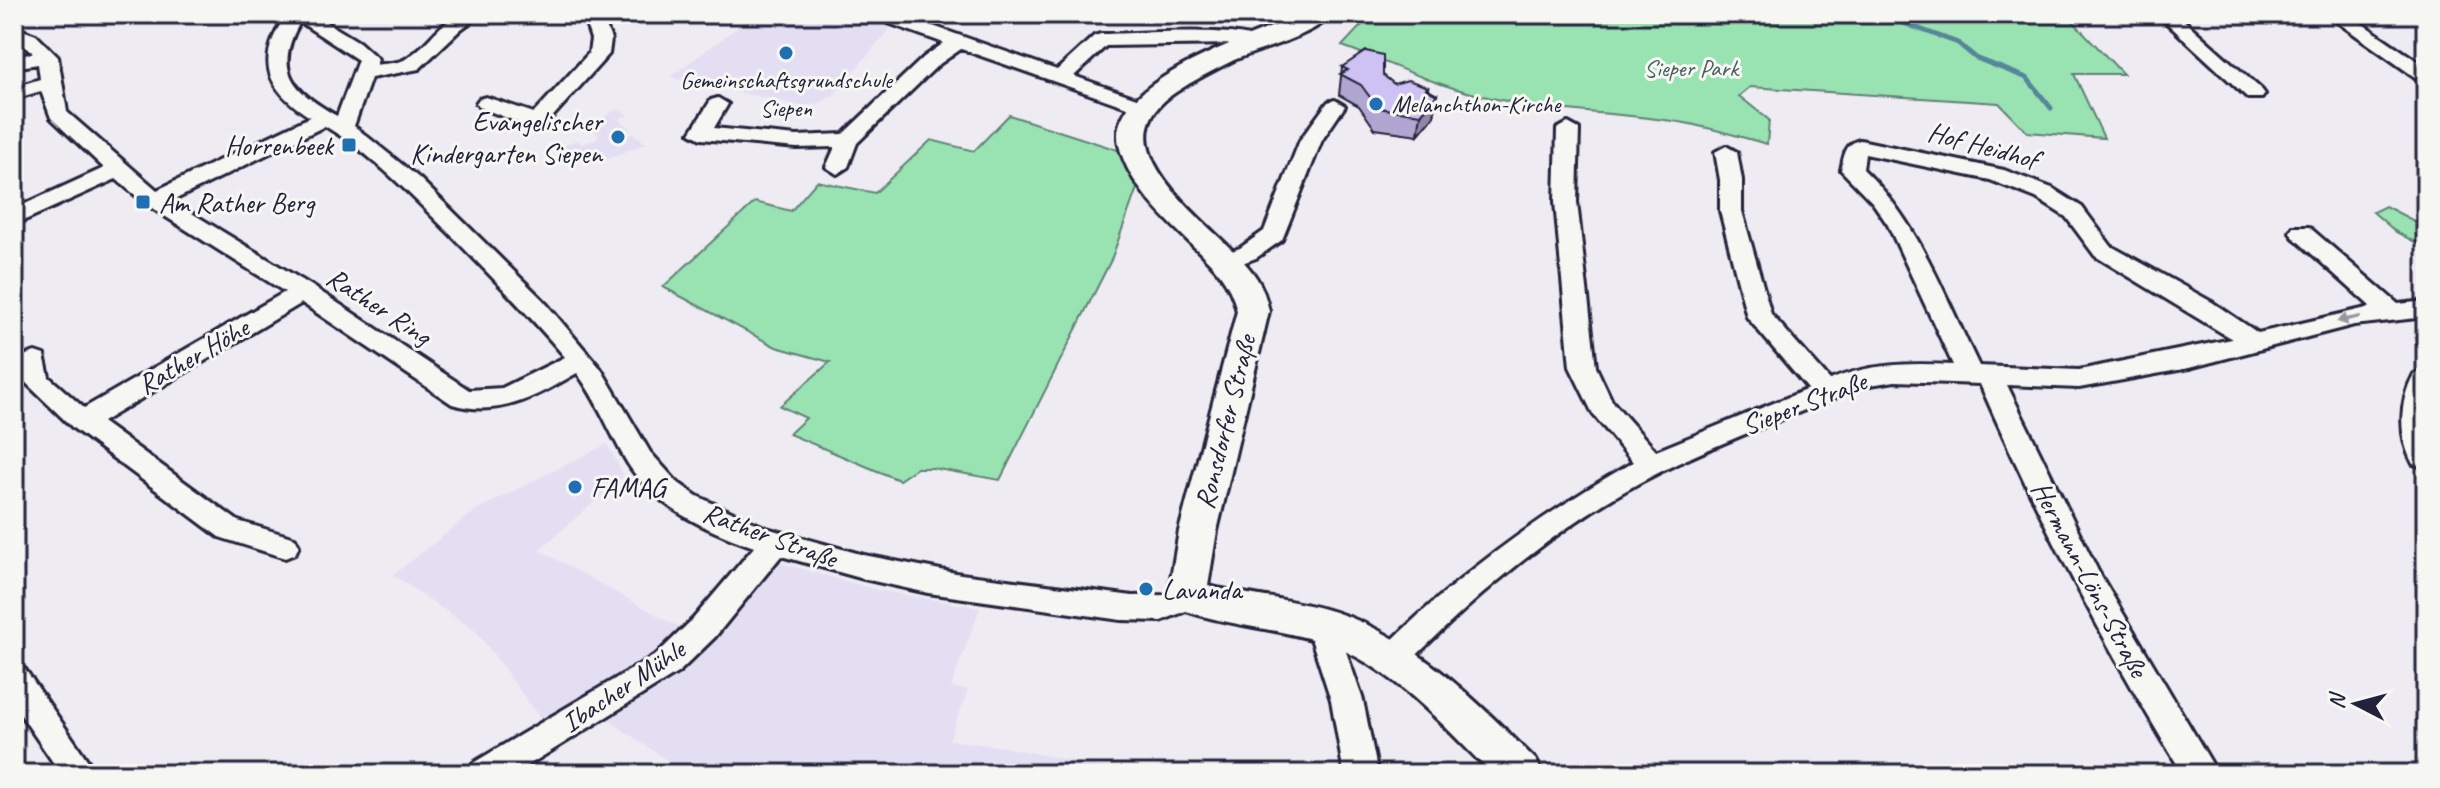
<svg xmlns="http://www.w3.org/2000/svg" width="2440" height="788" viewBox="0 0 2440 788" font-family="Caveat,sans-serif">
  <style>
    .built { fill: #e4def2 }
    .green { fill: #99e2b1; stroke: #5e8276; stroke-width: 2 }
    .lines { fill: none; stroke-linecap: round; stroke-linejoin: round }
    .stream { stroke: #57869a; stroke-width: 5 }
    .minor-casing { stroke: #22223b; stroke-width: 6 }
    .major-casing { stroke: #22223b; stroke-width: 6 }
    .minor { fill: #f6f6f2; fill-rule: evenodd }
    .major { fill: #f6f6f2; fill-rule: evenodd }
    .wall { fill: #b1a6d1; stroke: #22223b; stroke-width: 2 }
    .shaded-wall { fill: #9087aa; stroke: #22223b; stroke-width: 2 }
    .building { fill: #cec1f3; stroke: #22223b; stroke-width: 2 }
    .oneway { fill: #9797a0 }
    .poi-dot { fill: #1f6fb2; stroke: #f6f6f2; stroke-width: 3 }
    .labels { text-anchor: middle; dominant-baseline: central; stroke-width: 6; stroke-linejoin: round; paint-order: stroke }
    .far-park-label { font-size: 24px; fill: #465c5e; stroke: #f6f6f2 }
    .far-poi-label { font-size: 24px; fill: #22223b; stroke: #f6f6f2 }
    .poi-label { font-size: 28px; fill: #22223b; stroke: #f6f6f2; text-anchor: start }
    .street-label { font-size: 28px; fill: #22223b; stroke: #f6f6f2 }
  </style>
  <rect width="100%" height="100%" fill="#eeebf2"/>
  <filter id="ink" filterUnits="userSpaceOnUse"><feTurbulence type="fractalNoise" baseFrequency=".0125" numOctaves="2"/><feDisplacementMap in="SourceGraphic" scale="16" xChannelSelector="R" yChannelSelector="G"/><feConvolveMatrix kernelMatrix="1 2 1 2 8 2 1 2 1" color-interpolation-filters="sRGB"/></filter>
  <g filter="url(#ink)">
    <path class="built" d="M 756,14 L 855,14 L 890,28 L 834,95 L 818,104 L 801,106 L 670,77 Z
      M 618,109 L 628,115 L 618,119 L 630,128 L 625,132 L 629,135 L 633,133 L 646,143 L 597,163 L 587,155 L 578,159 L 563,146 L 577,140 L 582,144 L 595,140 L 599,135 L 587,126 Z
      M 607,444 L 624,476 L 539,550 L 686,631 L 673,644 L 545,725 L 477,632 L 393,575 L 476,510 Z
      M 777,562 L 877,590 L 980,608 L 951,687 L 968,690 L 949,740 L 1003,747 L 1108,768 L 1150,771 L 1149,774 L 687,774 L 600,714 L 768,565 Z"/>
    <path class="green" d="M 1377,14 L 2037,14 L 2060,21 L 2068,16 L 2123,74 L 2074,74 L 2104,138 L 2027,132 L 1999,103 L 1750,87 L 1739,96 L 1769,120 L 1767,144 C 1736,136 1704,125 1672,121 C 1608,112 1542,111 1479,95 C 1431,84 1388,62 1342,46 L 1369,17 Z
      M 1009,115 L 1121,151 L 1137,188 L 1111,260 L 1000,480 L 932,468 L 917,468 L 899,480 L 789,434 L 806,418 L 780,406 L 830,362 L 776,347 L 663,287 L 755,202 L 791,211 L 817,181 L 875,193 L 931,140 L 974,151 Z
      M 2385,206 L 2426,227 L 2426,248 L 2396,232 L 2373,212 Z"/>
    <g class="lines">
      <path class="stream" d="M 1248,14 L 1258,20 L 1271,21
        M 1846,14 L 1898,21 L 1958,43 L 1976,58 L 2027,78 L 2051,108"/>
      <defs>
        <path id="minor" d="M 287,14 L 313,14 L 359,42 L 378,59 L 376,65 C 385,63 400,64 407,58 C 440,37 436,14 482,14 L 461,29 L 419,69 L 371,78 L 354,126 L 419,178 L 543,300 L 601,369 L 650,452 L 677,482 L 697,496 L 766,528 L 864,555 L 961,574 L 1133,596 L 1164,595 L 1190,584 L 1201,587 L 1205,596 L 1201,605 L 1161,621 L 1121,620 L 928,593 L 864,579 L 781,556 L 715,637 L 679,672 L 514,774 L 468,774 L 473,763 L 657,654 L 693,619 L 754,547 C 706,530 656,508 628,464 C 610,434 598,401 577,373 C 535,397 500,418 452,404 L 302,303 L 102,422 L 238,521 L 295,538 L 299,546 L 295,554 L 285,558 L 219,537 L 73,428 L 23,380 L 22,361 L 26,355 L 35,352 L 44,355 L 49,377 L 84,408 L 285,292 L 147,205 L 116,179 L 14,225 L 14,209 L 104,168 L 51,118 L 41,91 L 14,99 L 14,87 L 40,79 L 38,64 L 14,68 L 14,56 L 34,53 L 14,40 L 14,27 L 36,35 L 58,57 L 67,112 L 157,190 L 310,117 C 265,88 255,60 287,14 ZM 300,22 L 358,60 L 337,116 C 294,91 272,72 300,22 ZM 325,126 C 372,154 409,193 447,231 C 487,272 528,313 565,357 L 502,388 L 469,390 L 312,286 L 172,201 Z
          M 545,14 L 601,14 L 611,39 L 609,54 L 547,123 L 525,125 L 479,107 L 476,103 L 479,99 L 486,97 L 534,113 L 589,53 L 591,39 L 585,21 L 554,20 Z
          M 872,14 L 899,14 L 1057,70 L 1094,36 L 1101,34 C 1132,34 1249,24 1267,44 L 1257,50 L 1236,44 L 1106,46 L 1074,76 L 1148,102 L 1151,106 L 1141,112 L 961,49 L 938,65 L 857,143 L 848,167 L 837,174 L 826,167 L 835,147 L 797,148 L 701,139 L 690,133 L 711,100 L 718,98 L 728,104 L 714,128 L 797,136 L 843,134 L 924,57 L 944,43 L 874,18 Z
          M 2157,14 L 2177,14 L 2262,90 L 2265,94 L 2262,98 L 2248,98 Z
          M 2326,14 L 2348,14 L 2426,67 L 2426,82 L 2419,80 Z
          M 1335,100 L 1345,106 L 1322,140 L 1282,240 L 1256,258 L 1226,269 L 1218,266 L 1214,261 L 1218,256 L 1240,248 L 1264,231 L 1300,140 L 1328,102 Z
          M 1568,123 L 1579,129 L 1577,202 L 1596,367 L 1612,401 L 1656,451 L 1808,389 L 1747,317 L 1720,211 L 1720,180 L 1715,152 L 1726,146 L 1737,152 L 1742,180 L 1742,211 L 1771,314 L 1830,380 C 1871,363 1909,363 1953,365 L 1888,225 L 1873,203 L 1841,170 C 1844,156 1845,143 1860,140 L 2004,170 L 2052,188 L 2082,207 L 2111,246 L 2212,302 L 2258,333 L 2371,307 L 2293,237 L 2290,232 L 2293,227 L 2309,227 L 2398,304 L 2426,301 L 2426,317 L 2354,325 L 2189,368 L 2079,388 L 2007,385 L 2098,571 L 2218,774 L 2183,774 C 2106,649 2039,519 1980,384 L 1895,381 L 1864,386 C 1797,414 1727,439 1662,471 C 1567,518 1476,594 1403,669 L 1392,673 L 1381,669 L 1376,660 L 1381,651 C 1457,575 1541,515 1633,462 L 1593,414 L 1570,367 L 1555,202 L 1557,129 ZM 1865,154 L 1990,180 L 2036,198 L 2066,217 L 2095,256 L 2232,339 L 2079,370 L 1979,366 C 1945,297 1919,222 1863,169 Z
          M 1322,613 L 1333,617 L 1337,626 L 1363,700 L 1378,774 L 1344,774 L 1331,700 L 1307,626 L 1311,617 Z
          M 14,665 L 25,669 L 97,774 L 61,774 L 14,705 Z"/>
        <path id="major" d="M 1301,14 L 1332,14 C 1318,34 1258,50 1234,60 C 1214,70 1194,80 1176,92 C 1092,147 1215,225 1249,268 C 1261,282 1265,294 1269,311 L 1217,531 L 1208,586 C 1250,596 1293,599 1335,612 C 1416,638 1477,702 1536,760 L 1543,774 L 1492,774 C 1444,726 1389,663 1322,642 C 1276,628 1228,626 1183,610 L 1176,607 L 1169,590 L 1179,531 L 1237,311 C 1229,274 1202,256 1177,230 C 1153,206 1127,179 1119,145 C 1104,79 1258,36 1301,14 Z
          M 2426,371 L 2426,468 L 2413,464 C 2398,437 2399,401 2414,374 Z"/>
      </defs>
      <use href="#minor" class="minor-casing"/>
      <use href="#major" class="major-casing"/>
      <use href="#minor" class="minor"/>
      <use href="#major" class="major"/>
    </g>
    <path class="wall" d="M 1342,67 L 1383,75 L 1394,84 L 1428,87 L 1428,90 L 1437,95 L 1434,116 L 1418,135 L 1375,129 L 1359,106 L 1339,95 Z"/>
    <path class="shaded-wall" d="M 1437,95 L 1434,116 L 1418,135 L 1421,114 Z"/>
    <path class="building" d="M 1366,51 L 1383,55 L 1383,75 L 1394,84 L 1408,80 L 1428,87 L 1426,89 L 1437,95 L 1421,114 L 1378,108 L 1361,85 L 1340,74 L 1348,70 L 1342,67 Z"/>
    <defs><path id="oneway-solid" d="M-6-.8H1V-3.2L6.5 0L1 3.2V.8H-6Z" transform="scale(2)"/></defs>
    <use class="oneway" href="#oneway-solid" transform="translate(2349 319) rotate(168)"/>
  </g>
  <g class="poi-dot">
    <circle cx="786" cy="53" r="8"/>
    <circle cx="1376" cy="104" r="8"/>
    <circle cx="618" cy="137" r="8"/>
    <rect x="341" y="137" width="16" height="16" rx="4"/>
    <rect x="135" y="194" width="16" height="16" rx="4"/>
    <circle cx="575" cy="487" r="8"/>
    <circle cx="1146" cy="589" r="8"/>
  </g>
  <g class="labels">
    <g class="far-park-label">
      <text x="1691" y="68">Sieper Park</text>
    </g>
    <g class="far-poi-label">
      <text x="786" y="80">Gemeinschaftsgrundschule<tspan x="786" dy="28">Siepen</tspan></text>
      <text x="1392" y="104" text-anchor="start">Melanchthon-Kirche</text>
    </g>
    <g class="poi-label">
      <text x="602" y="121" text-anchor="end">Evangelischer<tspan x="602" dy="32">Kindergarten Siepen</tspan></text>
      <text x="333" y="145" text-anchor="end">Horrenbeek</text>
      <text x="159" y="202">Am Rather Berg</text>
      <text x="591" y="487">FAMAG</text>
      <text x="1162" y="589">Lavanda</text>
    </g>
    <g class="street-label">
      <text transform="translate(1983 145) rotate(15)">Hof Heidhof</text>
      <text transform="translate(379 306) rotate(33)">Rather Ring</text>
      <text transform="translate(193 356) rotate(-30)">Rather Höhe</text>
      <text transform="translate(1804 403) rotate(-21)">Sieper Straße</text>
      <text transform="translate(1225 422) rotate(-76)">Ronsdorfer Straße</text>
      <text transform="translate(770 535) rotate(20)">Rather Straße</text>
      <text transform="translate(2090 579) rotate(62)">Hermann-Löns-Straße</text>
      <text transform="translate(623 686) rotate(-34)">Ibacher Mühle</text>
    </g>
  </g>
  <rect width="2440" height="788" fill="none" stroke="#f6f6f2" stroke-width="48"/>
  <rect x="24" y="24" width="2392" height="740" fill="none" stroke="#22223b" stroke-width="3" filter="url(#ink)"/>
  <g transform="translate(2356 704) rotate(276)" stroke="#f6f6f2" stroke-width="6" paint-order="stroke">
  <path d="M0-6L14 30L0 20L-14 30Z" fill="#22223b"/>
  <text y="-12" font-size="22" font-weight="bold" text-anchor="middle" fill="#22223b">N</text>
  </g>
</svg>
